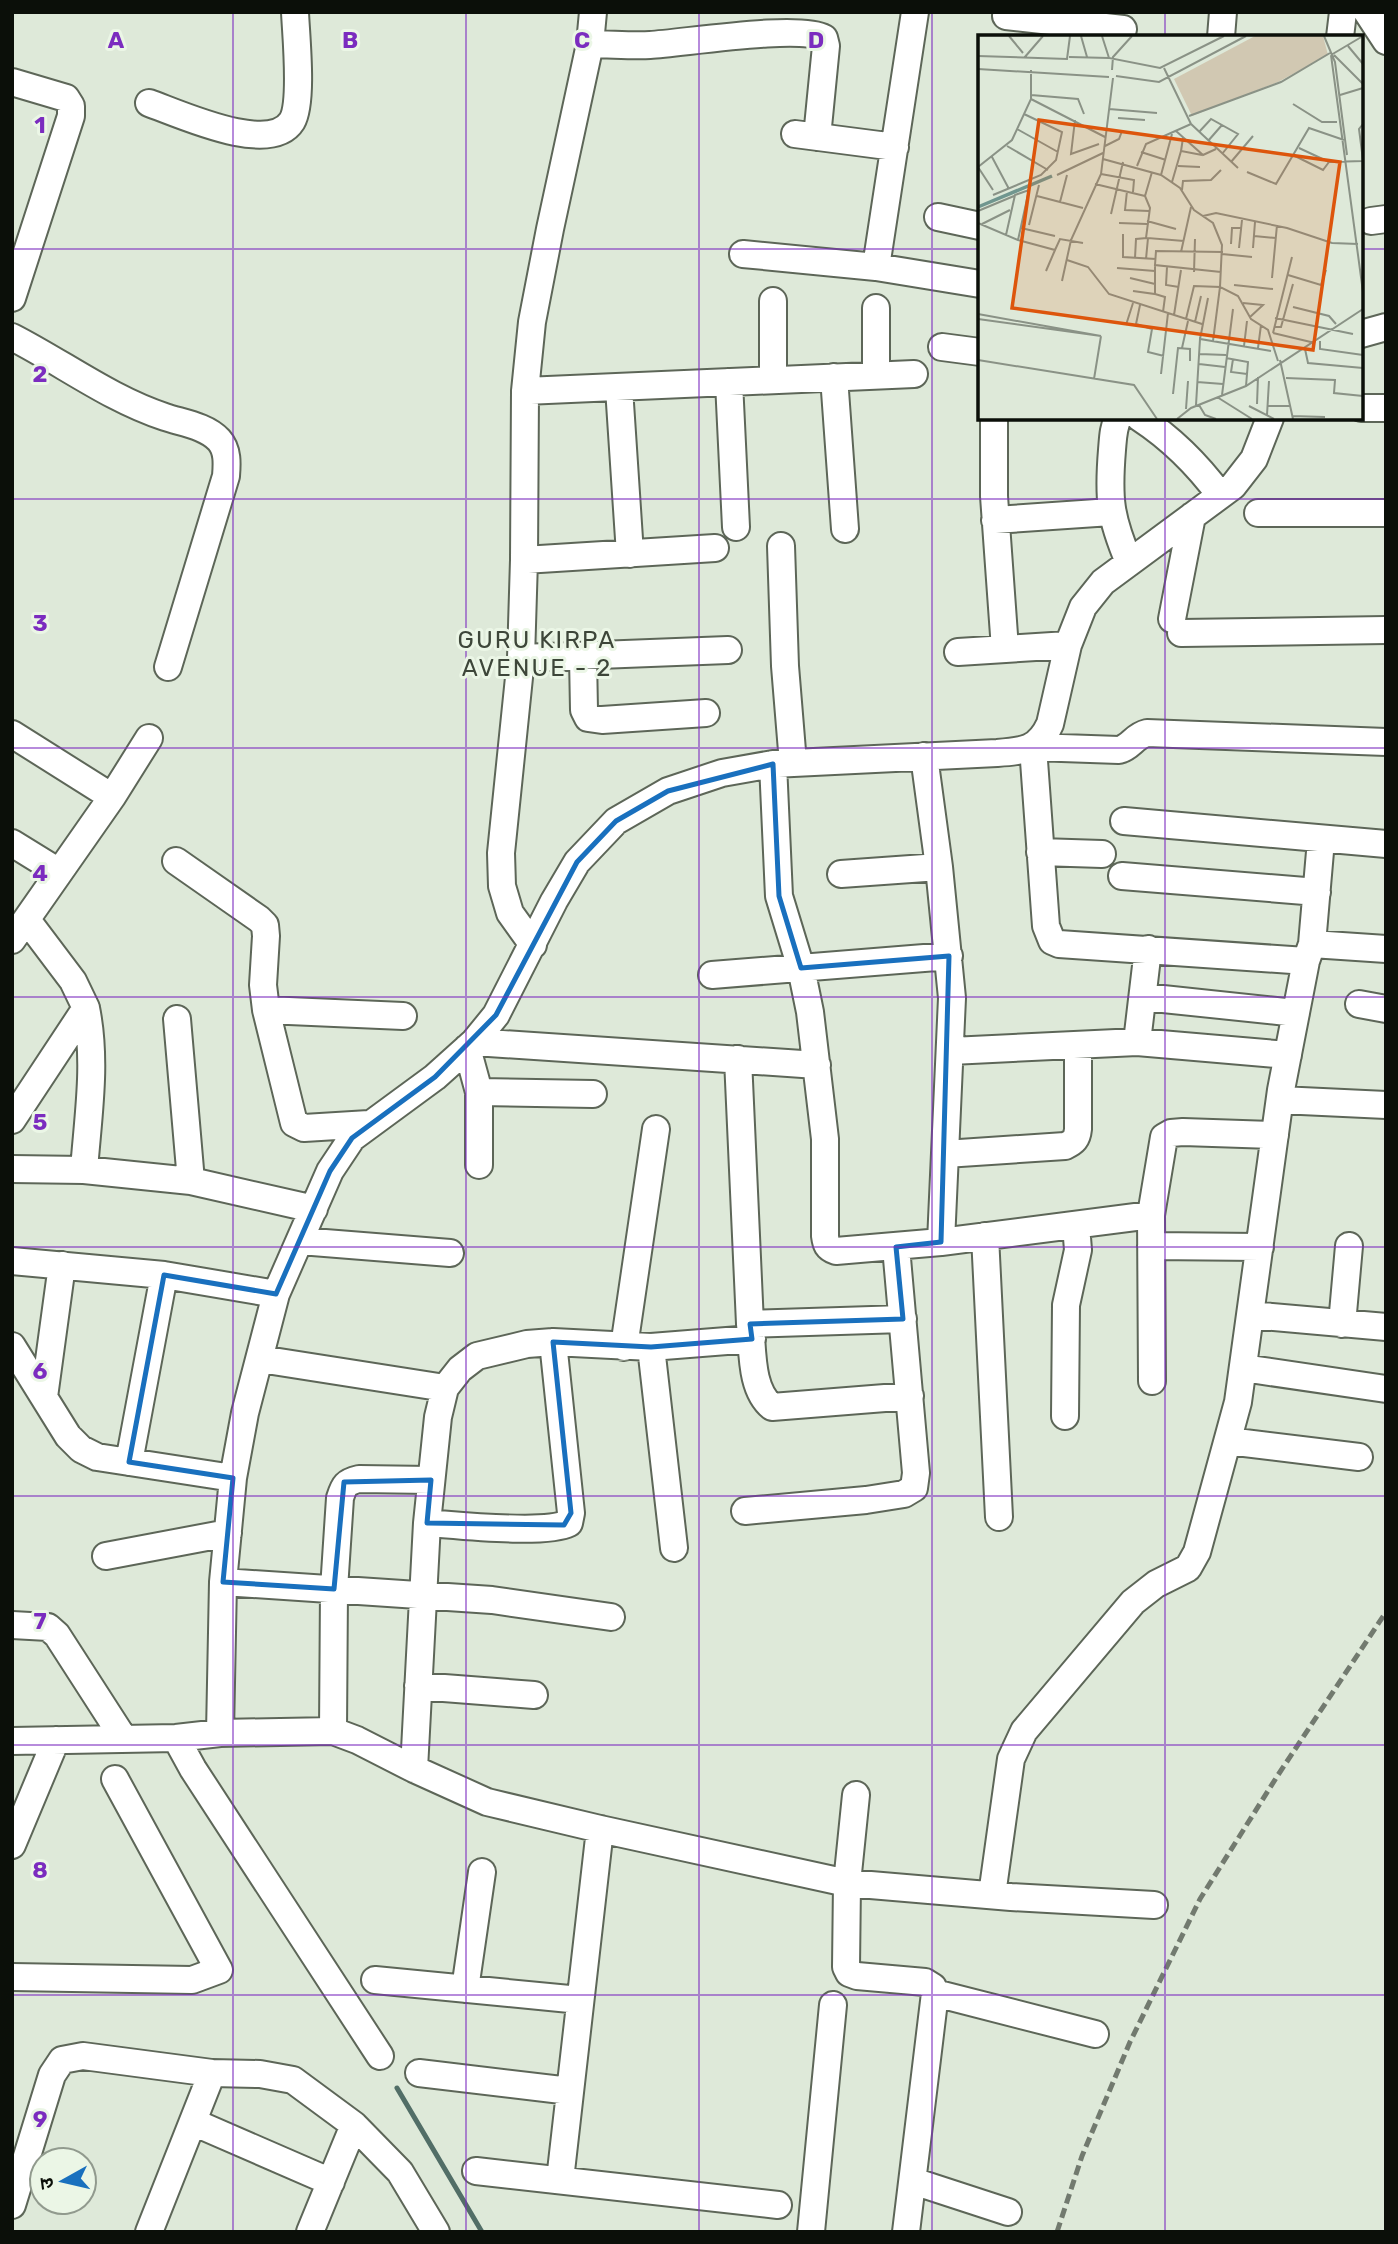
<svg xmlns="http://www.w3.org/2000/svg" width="1398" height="2244" viewBox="0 0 1398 2244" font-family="Rubik,'Noto Sans Devanagari',sans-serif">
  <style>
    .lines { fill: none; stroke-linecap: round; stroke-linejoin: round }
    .stream { stroke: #526e67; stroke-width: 5 }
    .minor-casing { stroke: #5d6658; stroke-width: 30 }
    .minor { stroke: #fff; stroke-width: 26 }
    .rail { stroke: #727a6f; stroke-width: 5; stroke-dasharray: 10 5; stroke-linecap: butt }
    .marked { fill: none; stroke: #1970be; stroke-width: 5; stroke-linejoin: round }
    .grid { fill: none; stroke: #7b2cbf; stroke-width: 2; stroke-opacity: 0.55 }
    .labels { text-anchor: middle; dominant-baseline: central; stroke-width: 6; stroke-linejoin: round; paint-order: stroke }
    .neighbourhood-label { font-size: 24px; letter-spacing: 2px; fill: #3d4639; stroke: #ebf6e6 }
    .inset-river { fill: none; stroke: #70968f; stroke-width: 3.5 }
    .inset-road { fill: none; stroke: #8a9286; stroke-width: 2 }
    .view { fill: #dd550c; fill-opacity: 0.15; stroke: #dd550c; stroke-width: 3.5 }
    .inset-edge { fill: none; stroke: #0b0f09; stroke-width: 3.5 }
    .grid-label { font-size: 23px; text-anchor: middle; font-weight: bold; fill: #7b2cbf; stroke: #ebf6e6; stroke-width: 6; stroke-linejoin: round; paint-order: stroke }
  </style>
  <rect width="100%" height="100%" fill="#dee9d9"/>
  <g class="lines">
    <path class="stream" d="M 397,2088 L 482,2232"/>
    <defs>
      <path id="minor" d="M 1367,12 L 1386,41
        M 1006,16 L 1123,29
        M 1221,37 L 1223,12
        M 1340,37 L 1343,12
        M 590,44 C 610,44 631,46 650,45 C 684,43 799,24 824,38 L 826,46 L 817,137
        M 12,82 L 66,98 L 71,106 L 71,116 L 12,298
        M 149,103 C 180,114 270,156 292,121 C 303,102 296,36 295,12
        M 795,134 L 895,147
        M 938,217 L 980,226
        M 1371,221 L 1386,219
        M 743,254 L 876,267 L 980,284
        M 876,267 L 915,12
        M 1361,334 L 1386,327
        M 12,337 C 63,363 110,399 165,417 C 183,423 206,426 219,440 C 228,450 227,464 226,476 L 168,667
        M 942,347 L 980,352
        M 876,375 L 876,308
        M 834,377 L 845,529
        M 773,380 L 773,301
        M 729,382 L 736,527
        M 619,388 L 630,554
        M 525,391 L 914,374
        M 1361,408 L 1386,408
        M 994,418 L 994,496 L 1005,649
        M 1118,418 C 1113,428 1113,439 1112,450 C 1108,499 1110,517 1129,562
        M 1140,418 C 1172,439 1197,464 1220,495
        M 1258,513 L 1386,513
        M 995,520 L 1111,512
        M 781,546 L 785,666 L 793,763
        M 524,560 L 715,548
        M 1172,619 L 1192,516
        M 1181,633 L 1386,630
        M 958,652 L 1068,645
        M 583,657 L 584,710 L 588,718 L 602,720 L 706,713
        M 521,658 L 728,650
        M 12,734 L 112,797
        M 773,764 L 779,896 L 801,968 L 810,1012 L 825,1139 L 825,1236 C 826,1244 827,1248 836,1251 L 941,1242 L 952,998 L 939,867 L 924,756
        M 1124,821 L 1386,844
        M 12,843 L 59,872
        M 1040,852 L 1102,854
        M 176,861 L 259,919 L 265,925 L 266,936 L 263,985 L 266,1010 L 294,1123 L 304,1128 L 369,1124
        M 841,874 L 939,867
        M 1122,876 L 1317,892
        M 12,940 L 112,797 L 149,738
        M 1312,944 L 1386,949
        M 533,945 L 510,913 L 502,886 L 501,853 L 521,658 L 524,560 L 525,391 L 532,322 L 550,229 L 590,44 L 593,12
        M 1306,961 L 1059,944 L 1052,941 L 1046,926 L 1033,747 L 1119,750 C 1131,747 1134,736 1147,733 L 1386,742
        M 712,975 L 949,956
        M 1144,997 L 1296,1013
        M 1359,1004 L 1386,1009
        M 266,1010 L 403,1016
        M 177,1019 L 191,1181
        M 474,1042 L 817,1065
        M 1137,1042 L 1148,949
        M 467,1048 L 479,1092 L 479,1165
        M 951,1051 L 1137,1042 L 1288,1055
        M 738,1059 L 750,1324 L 903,1319
        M 479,1092 L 593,1094
        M 1280,1100 L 1386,1105
        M 12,1120 L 86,1008 L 73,981 L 27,920
        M 945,1154 L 1065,1146 C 1074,1142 1077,1139 1078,1129 L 1078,1045
        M 12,1169 L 84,1170 C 88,1116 97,1062 86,1008
        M 84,1170 L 191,1181 L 314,1209
        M 1151,1215 L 1164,1137 L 1171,1133 L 1183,1132 L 1275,1135
        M 985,1236 L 999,1517
        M 300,1241 L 450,1253
        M 941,1242 L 1151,1215 L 1152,1381
        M 1151,1246 L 1260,1247
        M 12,1261 L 164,1275 L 276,1294
        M 1251,1315 L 1386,1327
        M 750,1324 C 753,1350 750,1389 772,1407 L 910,1396
        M 1342,1324 L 1349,1246
        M 12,1346 L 68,1436 L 81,1449 L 97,1457 L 233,1478
        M 624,1347 L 656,1129
        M 651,1347 L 674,1548
        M 260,1359 L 445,1388 L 438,1417 L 427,1523 L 414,1769
        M 1243,1368 L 1386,1389
        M 445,1388 L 460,1369 L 477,1356 L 527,1344 L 553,1342 L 651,1347 L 752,1339
        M 44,1397 L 62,1265
        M 1065,1416 L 1066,1305 L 1078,1250 L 1076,1225
        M 1228,1441 L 1359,1457
        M 129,1462 L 164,1275
        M 745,1511 L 866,1500 L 904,1494 L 914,1488 L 916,1473 L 896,1247
        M 427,1523 C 456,1525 545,1535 569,1523 L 571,1513 L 553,1342
        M 106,1556 L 228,1533
        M 223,1582 L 492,1600 L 611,1617
        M 12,1625 L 48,1627 L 57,1635 L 124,1739
        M 418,1686 L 534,1695
        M 333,1731 L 334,1589 L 340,1498 C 344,1485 346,1482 359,1479 L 431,1480
        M 220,1733 L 223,1582 L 233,1478 L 245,1413 L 276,1294 L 330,1171 L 352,1138 L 435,1077 L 474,1042 L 496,1015 L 554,901 L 577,862 L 616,821 L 668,791 L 722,773 L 773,764 L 997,753 C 1024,751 1038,750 1050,724 L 1068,645 L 1083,607 L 1103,582 L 1233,486 L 1254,459 L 1270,418
        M 176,1738 L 193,1769 L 380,2056
        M 12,1741 L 176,1738 L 220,1733 L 333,1731 L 357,1740 L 414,1769 L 487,1802 L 600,1829 L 847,1883 L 1011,1897 L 1154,1905
        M 856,1795 L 847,1883 L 846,1967 L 849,1973 L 857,1976 L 925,1982 L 933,1987 L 935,1993 L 906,2232
        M 12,1845 L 56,1740
        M 992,1895 L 1011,1759 L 1024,1731 L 1133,1602 L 1156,1584 L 1188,1568 L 1197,1552 L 1238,1402 L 1281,1090 L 1306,961 L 1312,944 L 1321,840
        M 12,1977 L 192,1980 L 219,1970 L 115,1779
        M 375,1980 L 580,2000
        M 465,1989 L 482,1872
        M 935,1993 L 1095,2034
        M 419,2073 L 570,2091
        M 193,2122 L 331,2182
        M 476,2171 L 778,2205
        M 560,2180 L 600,1829
        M 913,2181 L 1008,2212
        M 12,2205 L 52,2075 L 62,2060 L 83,2056 L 212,2073 L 260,2074 L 293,2080 L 354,2125 L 400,2172 L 436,2232
        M 149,2232 L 212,2073
        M 310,2232 L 354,2125
        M 811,2232 L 833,2005"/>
    </defs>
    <use href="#minor" class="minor-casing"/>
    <use href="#minor" class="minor"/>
    <path class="rail" d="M 1057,2232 L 1082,2156 L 1130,2042 L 1200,1899 L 1278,1775 L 1386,1612"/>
  </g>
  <path class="marked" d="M 773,764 L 779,896 L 801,968 L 949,956 L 941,1242 L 896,1247 L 903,1319 L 750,1324 L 752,1339 L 651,1347 L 553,1342 L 571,1513 L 564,1525 L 427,1523 L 431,1480 L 344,1482 L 334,1589 L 223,1582 L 233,1478 L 129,1462 L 164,1275 L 276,1294 L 330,1171 L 352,1138 L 435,1077 L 496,1015 L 577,862 L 616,821 L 668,791 Z"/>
  <path class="grid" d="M 233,12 L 233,2232M 466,12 L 466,2232M 699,12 L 699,2232M 932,12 L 932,2232M 1165,12 L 1165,37M 12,249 L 980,249M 1361,249 L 1386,249M 1165,418 L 1165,2232M 12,499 L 1386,499M 12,748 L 1386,748M 12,997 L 1386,997M 12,1247 L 1386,1247M 12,1496 L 1386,1496M 12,1745 L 1386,1745M 12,1995 L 1386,1995"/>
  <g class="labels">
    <g class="neighbourhood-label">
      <text x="537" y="640">GURU KIRPA<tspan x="537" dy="28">AVENUE - 2</tspan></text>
    </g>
  </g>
  <g transform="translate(978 35)">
    <rect width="385" height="385" fill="#dee9d9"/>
    <path d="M 277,1 L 345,1 L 350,20 L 300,47 L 214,81 L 196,44 Z" fill="#d1c8b2"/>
    <path class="inset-river" d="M 0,172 L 74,141"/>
    <path class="inset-road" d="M 31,1 L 45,18M 103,1 L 109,22M 124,1 L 131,23 L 182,33 L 246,1M 346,1 L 357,27 L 369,120M 370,11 L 385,29M 353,20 L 385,257M 353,20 L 385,1M 356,20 L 385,49M 0,21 L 89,24 L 92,1M 91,22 L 131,23M 46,23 L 65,1M 186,33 L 213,89M 0,34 L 131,42M 134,35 L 135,22 L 154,1M 138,41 L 181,47 L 268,1M 53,60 L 100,64 L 106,79M 362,60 L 385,53M 53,64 L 127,102M 315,69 L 344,87 L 359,87M 131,74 L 179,78M 211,81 L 303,47 L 352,18M 140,83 L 167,85M 97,85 L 93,119 L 121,109M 385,89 L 381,94 L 385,125M 39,94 L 80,117M 198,96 L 225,120 L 238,114M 221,97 L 233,84 L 260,99 L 244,119M 205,103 L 203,116 L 224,120M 230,106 L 244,90M 29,111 L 70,135M 127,111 L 141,104 L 144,96M 321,113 L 351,127 L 385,126M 163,117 L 188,125M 317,121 L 345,135 L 351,127M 14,122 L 31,154M 125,124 L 183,140 L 202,153 L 216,175 L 235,188 L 244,210 L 242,252 L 260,261 L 273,284 L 290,295 L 300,326M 253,127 L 275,101M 159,131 L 168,109 L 213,89 L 260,133M 200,131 L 222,132M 0,132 L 34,105 L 53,64 L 53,35M 0,132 L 15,155M 269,137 L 298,149 L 331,93 L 366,105M 123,139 L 156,145 L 155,157M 79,140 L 125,118M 183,140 L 194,99M 194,147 L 203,116M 117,149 L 167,161 L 174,137M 204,155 L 205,146 L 233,145 L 243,135M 149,156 L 147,175 L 171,176M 15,160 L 63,140 L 78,125 L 84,97 L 46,79M 59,161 L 105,173M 167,161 L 172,173 L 168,203M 82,167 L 89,140M 0,176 L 36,161M 133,179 L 145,127M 225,181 L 238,178 L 309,193 L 354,208 L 380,209M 169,186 L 198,194M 0,188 L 40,205M 141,188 L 169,189M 4,189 L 32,175M 51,190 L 61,150M 43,193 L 77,201M 145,199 L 145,222 L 178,224M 28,200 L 37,160 L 51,155 L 40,205 L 77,215 L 82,204 L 105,208M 276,201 L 298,203M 253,209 L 254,193 L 263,193M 261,213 L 264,185M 275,213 L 277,187M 203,217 L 213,172M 244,219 L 274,222M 157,223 L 158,204 L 169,203M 168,224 L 170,203 L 206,206M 89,225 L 110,232 L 131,259 L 224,289M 189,232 L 188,250 L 201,252M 139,233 L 177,236M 68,236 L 77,215M 216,237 L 217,204M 243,237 L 177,230 L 178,216 L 245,217M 310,240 L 343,250 L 348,235M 152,243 L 177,249M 294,243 L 299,190M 84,246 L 93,205 L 123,139 L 135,43M 256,250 L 295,254M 155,256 L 177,259 L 177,230M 177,259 L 187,262 L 185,277M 265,268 L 285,270 L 272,282M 162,270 L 158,289 L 174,294 L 170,317 L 186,321M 315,272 L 351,281 L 358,289M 0,279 L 123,301M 196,280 L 203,235M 297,283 L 375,299M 0,284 L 123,301M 208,284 L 216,251 L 242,252 L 235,306M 217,287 L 223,261M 148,290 L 155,268M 296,292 L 303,292 L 315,249M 295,298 L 314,222M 295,298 L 337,308M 222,304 L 230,263M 342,306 L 342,314 L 385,320M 266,311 L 269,286M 204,313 L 210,286M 280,313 L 283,290M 327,314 L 330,328 L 385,333M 221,319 L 248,320M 248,323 L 270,327 L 268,351M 255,324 L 253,337 L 269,339M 0,325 L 156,350 L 179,384M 302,325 L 315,384M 221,329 L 247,332M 183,339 L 190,278M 308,343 L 357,345 L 356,358 L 385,361M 116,344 L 123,301M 219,347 L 245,349M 195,359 L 200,313 L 212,314 L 212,326M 244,360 L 255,274M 239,362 L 274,384M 279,369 L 280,342M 218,370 L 222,304 L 293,316M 221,370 L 227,380 L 238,384M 271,371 L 296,384M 290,371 L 313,371M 208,374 L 210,346M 289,380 L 291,346M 314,381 L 347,382M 199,384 L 213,373 L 268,351 L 385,274"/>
    <path class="view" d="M 61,85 L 362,127 L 335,315 L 34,273 Z"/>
    <rect width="385" height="385" class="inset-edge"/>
  </g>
  <g class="grid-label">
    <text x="116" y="48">A</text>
    <text x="350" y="48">B</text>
    <text x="582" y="48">C</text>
    <text x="816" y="48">D</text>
    <text x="40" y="133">1</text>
    <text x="40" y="382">2</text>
    <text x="40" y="631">3</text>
    <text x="40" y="881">4</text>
    <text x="40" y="1130">5</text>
    <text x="40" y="1379">6</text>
    <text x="40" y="1629">7</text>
    <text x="40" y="1878">8</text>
    <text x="40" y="2127">9</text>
  </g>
  <rect width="1398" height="2244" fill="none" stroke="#0b0f09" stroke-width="28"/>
  <g transform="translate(63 2181) rotate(262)"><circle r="33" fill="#ebf6e6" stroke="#919a8e" stroke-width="2"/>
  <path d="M0-5L12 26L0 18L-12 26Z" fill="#1970be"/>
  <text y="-10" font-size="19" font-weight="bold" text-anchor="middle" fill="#0b0f09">उ</text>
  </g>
</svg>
